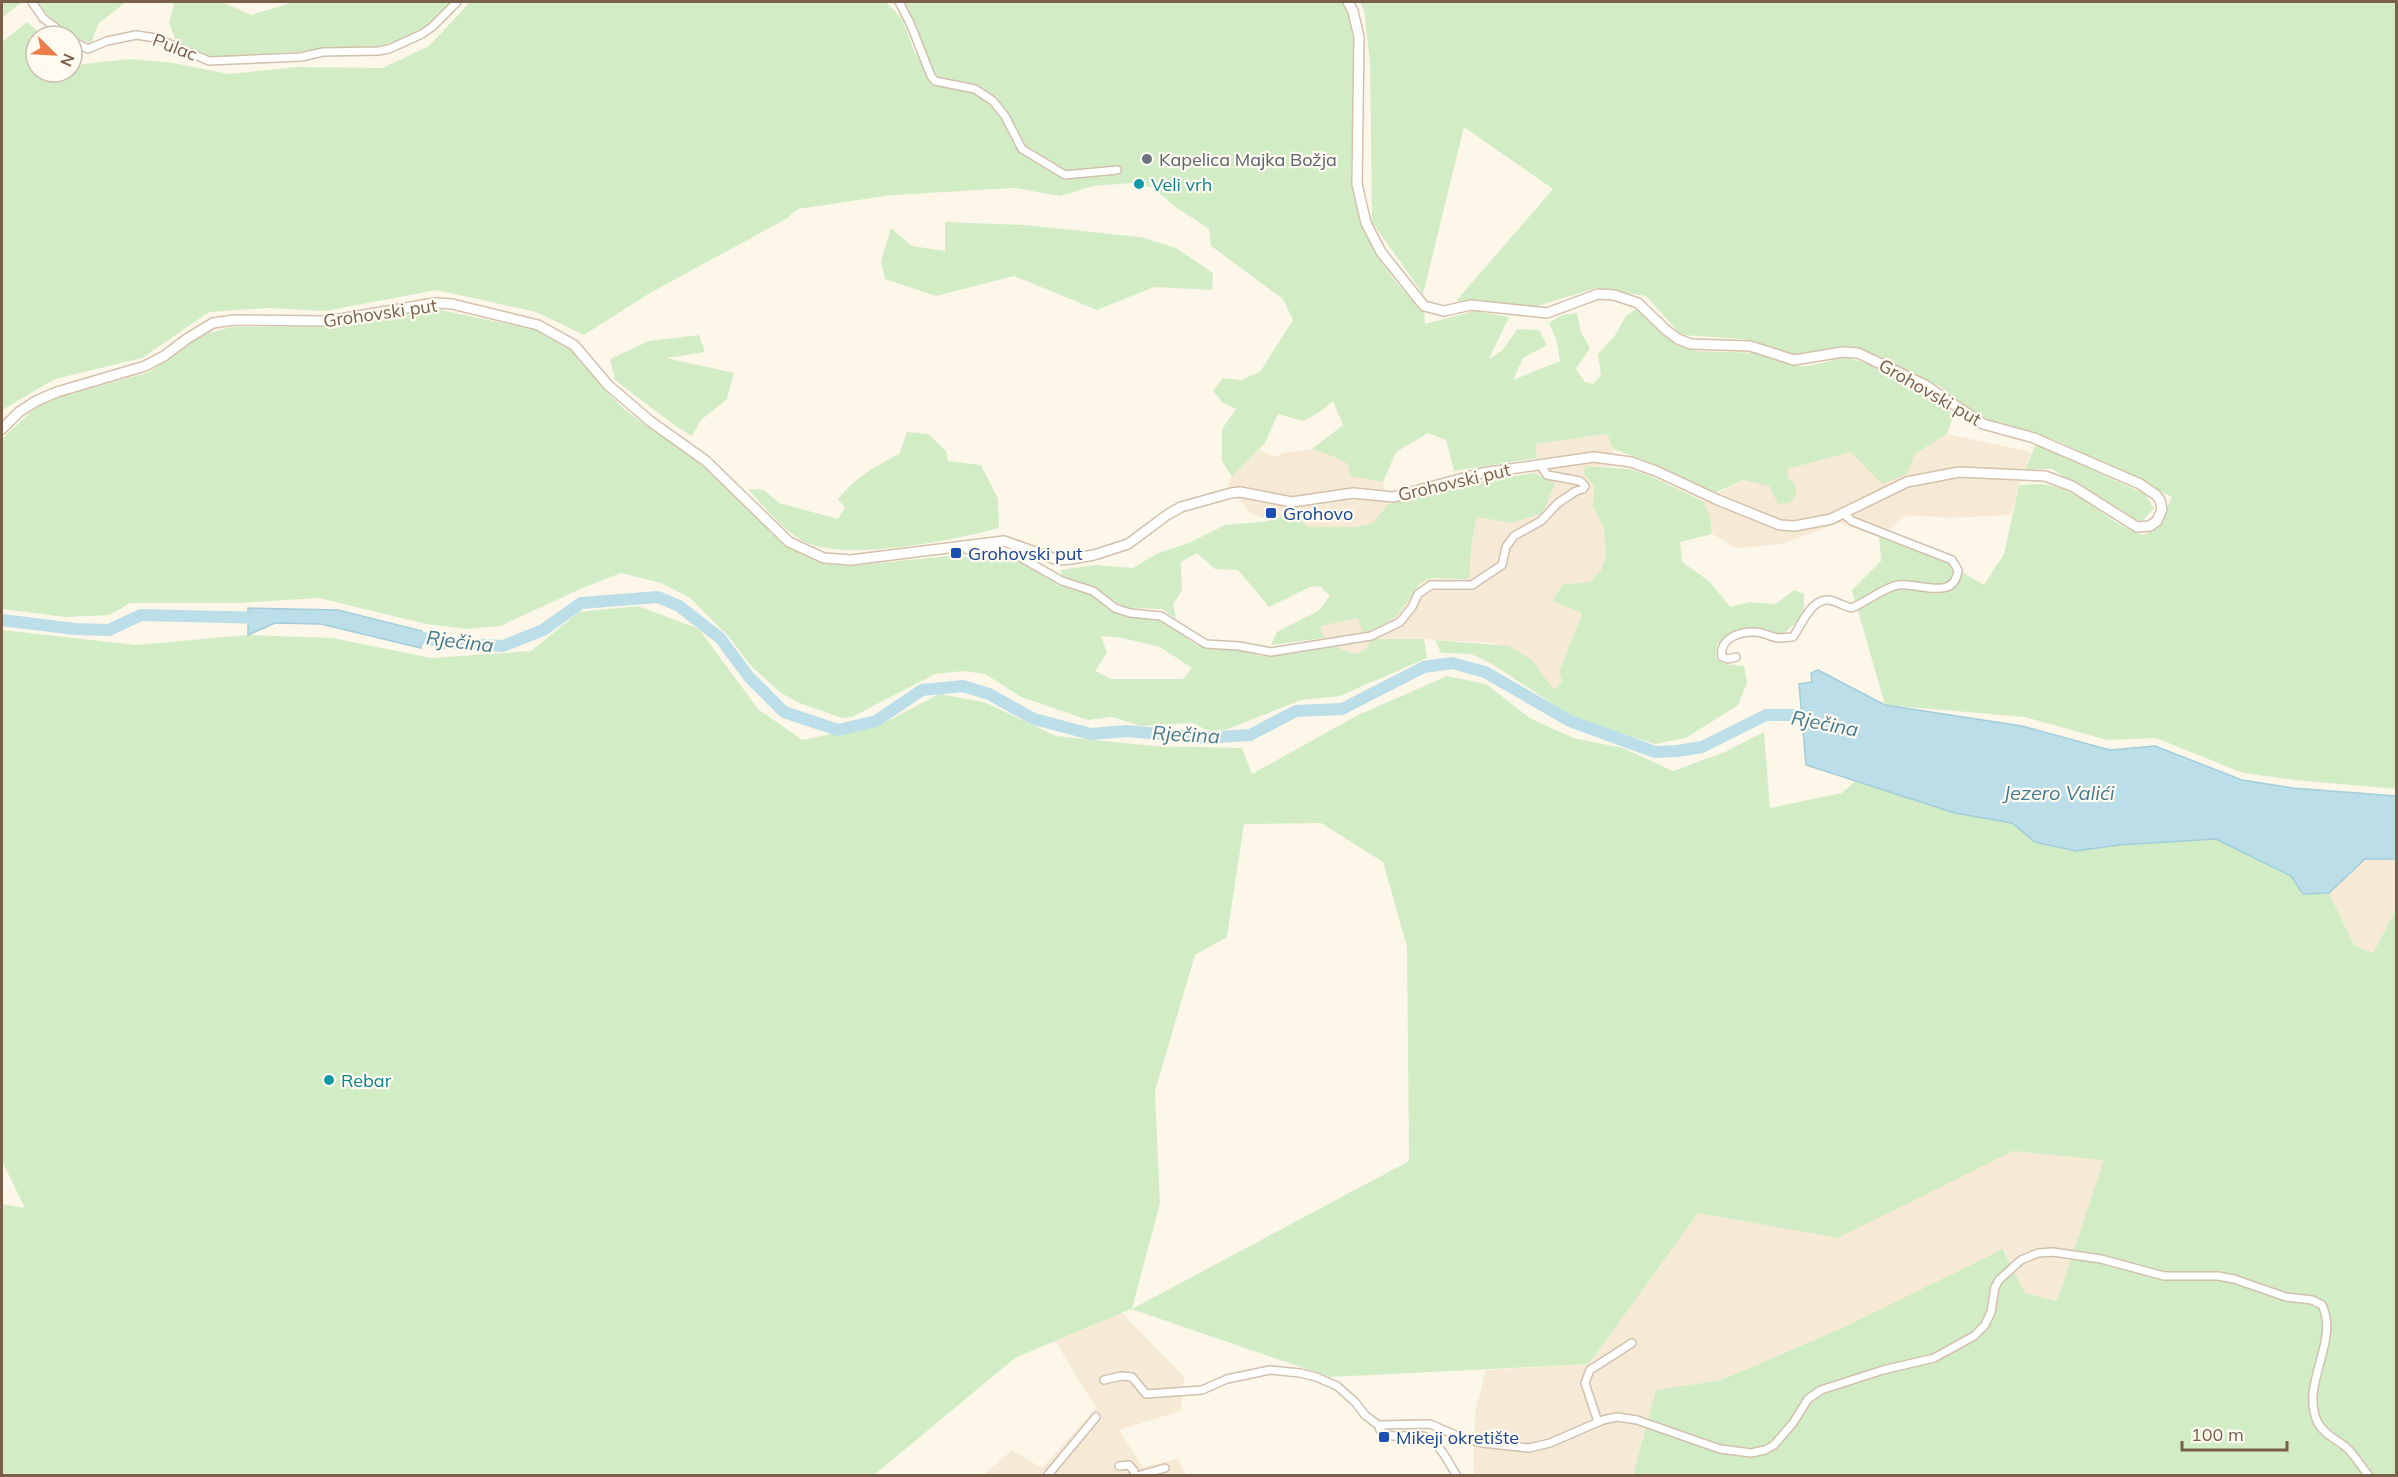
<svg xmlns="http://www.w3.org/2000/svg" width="2398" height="1477" viewBox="0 0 2398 1477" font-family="Mulish,sans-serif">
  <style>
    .residential { fill: #f6ead7 }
    .green { fill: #d2edc6; fill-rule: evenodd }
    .water { fill: #bcdee9; stroke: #a2cddb; stroke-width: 1.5 }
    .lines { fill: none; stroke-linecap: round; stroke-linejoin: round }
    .river { stroke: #bcdee9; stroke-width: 12 }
    .minor-casing { stroke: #d1c0ae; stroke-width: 10 }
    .secondary-casing { stroke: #d4c1ab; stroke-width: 12 }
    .minor { stroke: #fff; stroke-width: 7 }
    .secondary { stroke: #fff; stroke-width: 9 }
    .worship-dot { fill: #6b7280; stroke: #fffbf1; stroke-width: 2 }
    .culture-dot { fill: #0f9aa8; stroke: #fffbf1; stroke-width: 2 }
    .transit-dot { fill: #1a4fb4; stroke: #fffbf1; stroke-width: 2 }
    .labels { text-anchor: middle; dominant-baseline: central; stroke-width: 4.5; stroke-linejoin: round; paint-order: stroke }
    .street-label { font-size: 18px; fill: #7a604b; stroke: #fffbf1 }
    .worship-label { font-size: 18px; fill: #5b616d; stroke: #fffbf1; text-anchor: start }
    .culture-label { font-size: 18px; fill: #0d838f; stroke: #fffbf1; text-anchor: start }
    .transit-label { font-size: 18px; fill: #164399; stroke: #fffbf1; text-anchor: start }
    .water-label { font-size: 20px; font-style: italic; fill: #437b8f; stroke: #fffbf1 }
  </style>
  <rect width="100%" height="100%" fill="#fdf7ea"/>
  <path class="residential" d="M 1607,434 L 1613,449 L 1612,467 L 1586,466 L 1594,485 L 1593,506 L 1604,528 L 1606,556 L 1601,570 L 1590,582 L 1563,584 L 1552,601 L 1582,612 L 1559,672 L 1562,681 L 1554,691 L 1532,660 L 1492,643 L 1424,639 L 1372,639 L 1366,650 L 1355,654 L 1334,646 L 1324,638 L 1319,626 L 1358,618 L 1409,600 L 1414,590 L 1427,580 L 1443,578 L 1461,580 L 1472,545 L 1475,517 L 1511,523 L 1545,479 L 1534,473 L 1537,458 L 1534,444 Z
    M 1947,434 L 2031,452 L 2019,485 L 2011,515 L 1951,518 L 1907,515 L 1879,537 L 1839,523 L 1782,544 L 1735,548 L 1712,534 L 1710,516 L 1703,501 L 1743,480 L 1770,486 L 1788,477 L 1788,469 L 1851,452 L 1907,474 L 1915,454 Z
    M 1312,449 L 1340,459 L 1348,465 L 1350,476 L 1383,482 L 1388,504 L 1373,523 L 1355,527 L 1308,527 L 1302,522 L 1304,513 L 1290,513 L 1269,521 L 1251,513 L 1227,486 L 1232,477 L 1259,450 L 1274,457 L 1283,453 Z
    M 2365,859 L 2396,859 L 2396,909 L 2373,953 L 2354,945 L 2329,893 Z
    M 2013,1151 L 2105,1159 L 2057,1301 L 2025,1293 L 2004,1249 L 1842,1328 L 1721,1380 L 1656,1390 L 1633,1475 L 1477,1476 L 1473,1471 L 1475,1413 L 1486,1370 L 1589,1364 L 1698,1213 L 1838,1238 Z
    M 1122,1313 L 1184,1377 L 1181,1411 L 1119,1430 L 1143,1467 L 1178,1459 L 1186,1475 L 982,1476 L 1012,1450 L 1042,1468 L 1096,1408 L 1055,1341 Z"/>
  <path class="green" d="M 2,2 L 22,2 L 2,18 Z
    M 38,2 L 126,2 L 99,23 L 91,43 C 72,39 48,18 38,2 Z
    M 168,2 L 221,2 L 251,15 L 294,2 L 453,2 C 426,30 398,46 359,48 C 348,49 336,48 326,48 C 312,49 302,54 288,52 L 214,59 L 176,41 L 169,22 L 174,4 Z
    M 470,2 L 886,2 L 903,20 L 915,54 L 928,62 L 901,2 L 1344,2 C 1363,37 1352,129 1351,171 C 1356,228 1382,274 1424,311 L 1425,324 L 1474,311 L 1509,317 L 1489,359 L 1503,350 L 1517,329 L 1539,330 L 1547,345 L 1523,358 L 1513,380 L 1560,361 L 1557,342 L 1549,323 L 1562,315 L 1577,313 L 1581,332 L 1590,348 L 1576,369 L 1585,382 L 1593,384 L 1601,375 L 1598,354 L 1614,337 L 1626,316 L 1636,309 C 1655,327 1670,344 1696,351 L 1760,353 L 1795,366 L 1809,366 L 1842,358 L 1853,359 C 1890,372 1925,389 1954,415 L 1947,434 L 1915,454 L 1907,474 L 1882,484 L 1851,452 L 1788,469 L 1788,477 L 1796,486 L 1796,495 L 1790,503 L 1778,504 L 1769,486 L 1743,480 L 1715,493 L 1660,466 L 1613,449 L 1607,434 L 1535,444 L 1537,458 L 1454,471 L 1446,440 L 1428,433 L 1396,452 L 1383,482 L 1350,476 L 1348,465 L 1340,459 L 1312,449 L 1343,425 L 1333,401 L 1320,412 L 1303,421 L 1278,414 L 1265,443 L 1232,477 L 1222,461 L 1222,429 L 1236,409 L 1222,402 L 1213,391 L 1223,378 L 1241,380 L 1260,372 L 1293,320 L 1283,299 L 1211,246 L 1209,229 L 1174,206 L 1154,188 L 1133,183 L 1093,186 L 1060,196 L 1014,188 L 892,195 L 798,209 L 786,219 L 650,293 L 584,335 L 536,312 L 436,290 L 326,311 L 268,308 L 209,312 L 142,358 L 55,379 L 2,410 L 2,42 L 27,22 L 43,36 L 36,36 L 36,72 L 72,72 L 72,63 L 75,65 L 130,59 L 173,63 L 229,74 L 296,67 L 383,68 L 429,46 Z
    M 1360,2 L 2396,2 L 2396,789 L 2295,780 L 2243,773 L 2156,738 L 2107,740 L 2025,717 L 1885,705 L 1852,590 L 1881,561 L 1879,537 L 1945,562 L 1984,585 L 2004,554 L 2019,485 C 2028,485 2038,483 2047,485 C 2084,490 2109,526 2144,535 L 2159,525 L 2172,497 L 2058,441 L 1983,420 L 1941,387 L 1852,346 L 1790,355 L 1743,339 L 1681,335 L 1646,296 L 1596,288 L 1531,308 L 1456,301 L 1553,189 L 1464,127 L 1423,294 L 1372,222 L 1370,63 L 1364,10 Z
    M 945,222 L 1023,225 L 1141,237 L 1176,248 L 1213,273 L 1212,290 L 1154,287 L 1097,310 L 1014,276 L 936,296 L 885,279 L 881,261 L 891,228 L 912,246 L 945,251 Z
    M 436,309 L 536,330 L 576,353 L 603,388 L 624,409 L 648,427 L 680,446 L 703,465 L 769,530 L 789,548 L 800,554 L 823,564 L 850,566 L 958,555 L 973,559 L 985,556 L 999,556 L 1021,563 L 1060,586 L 1090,594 L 1114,612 L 1162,620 L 1195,644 L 1208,648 L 1240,650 L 1260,656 L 1272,656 L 1313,647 L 1334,646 L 1355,654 L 1366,650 L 1371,639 L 1424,639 L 1427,658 L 1340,696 L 1301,700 L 1225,730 L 1209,731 L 1192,723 L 1141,726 L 1112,717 L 1088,720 L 1021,697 L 985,674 L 963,671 L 935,674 L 852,717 L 842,718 L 799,703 L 781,693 L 751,666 L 729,637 L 689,597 L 661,583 L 621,573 L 585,587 L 500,626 L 467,629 L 426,624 L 319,598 L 240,603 L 130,603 L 110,615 L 65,617 L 2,609 L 2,439 L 38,405 L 57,398 L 149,372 L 191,342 L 209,333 L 231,327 L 329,327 ZM 1101,636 L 1122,638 L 1160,647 L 1192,668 L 1183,679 L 1111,679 L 1095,671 L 1107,653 Z
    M 699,335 L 705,352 L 666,358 L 734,373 L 727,399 L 701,420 L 692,436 L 674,425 L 615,380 L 610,359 L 649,341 Z
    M 907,432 L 928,434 L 946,451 L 948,461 L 981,465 L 998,499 L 999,528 C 955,540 847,562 805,542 C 782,530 765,508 748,489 L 764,490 L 779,503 L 838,519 L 845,508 L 838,499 C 855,478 875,466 899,454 Z
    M 2036,444 L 2145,494 L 2154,508 L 2144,519 L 2137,523 L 2052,469 L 2025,469 Z
    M 1585,466 L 1629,469 L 1648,475 L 1703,501 L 1710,516 L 1712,534 L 1680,542 L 1682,562 L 1709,581 L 1730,607 L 1749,602 L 1776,604 L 1794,590 L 1804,594 L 1804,616 L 1782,635 C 1753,625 1742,623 1717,645 L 1716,659 L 1724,664 L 1744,666 L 1747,683 L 1738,705 L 1686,738 L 1655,744 L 1609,730 L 1571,716 L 1492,664 L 1471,654 L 1441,653 L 1435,640 L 1509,646 L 1532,660 L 1554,690 L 1562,681 L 1559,672 L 1582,613 L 1552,601 L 1563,584 L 1590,582 L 1601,570 L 1606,556 L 1604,528 L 1593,506 L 1594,485 L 1584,474 Z
    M 1534,473 L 1555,483 L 1543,513 L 1511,523 L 1476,517 C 1473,538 1469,557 1470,578 C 1456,582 1441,575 1427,580 C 1417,584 1414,593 1408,601 C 1397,618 1382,628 1362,632 L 1358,618 L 1320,626 L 1324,638 L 1271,645 L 1277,632 L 1318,611 L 1330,596 L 1320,586 L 1310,587 L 1269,607 L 1238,570 L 1215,569 L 1197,553 L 1181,562 L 1182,590 L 1173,605 L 1176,619 L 1162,609 L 1125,608 L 1095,588 L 1063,577 L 1060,570 L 1096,565 L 1133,568 L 1156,554 L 1191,542 L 1225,525 L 1269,521 L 1290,513 L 1304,513 L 1302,522 L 1308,527 L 1355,527 L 1373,523 L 1388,504 L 1471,483 Z
    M 638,606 L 699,629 L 758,709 L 802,740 L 884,723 L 939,694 L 984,702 L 1056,736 L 1153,746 L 1242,748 L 1252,774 L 1356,716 L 1447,676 L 1486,684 L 1530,718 L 1573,738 L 1623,748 L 1673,771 L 1725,752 L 1764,732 L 1770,808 L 1842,793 L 1855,781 L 1955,813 L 2012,823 L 2035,842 L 2076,851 L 2118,845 L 2216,839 L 2291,876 L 2303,894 L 2329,893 L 2354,945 L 2373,953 L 2396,909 L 2396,1475 L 1633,1475 L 1656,1390 L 1721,1380 L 1842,1328 L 2003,1249 L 2025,1293 L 2057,1301 L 2104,1160 L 2013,1151 L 1838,1238 L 1698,1213 L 1589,1364 L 1330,1377 L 1131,1309 L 1015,1358 L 874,1475 L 2,1475 L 2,1204 L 25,1208 L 2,1161 L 2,630 L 136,645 L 248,635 L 333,638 L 431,658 L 531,651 L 579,612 ZM 1321,823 L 1383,862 L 1407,947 L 1409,1161 L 1132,1309 L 1160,1203 L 1155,1091 L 1195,955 L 1227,937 L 1244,824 Z"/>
  <path class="water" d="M 248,608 L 338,610 L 422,631 L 421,648 L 321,624 L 275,623 L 248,635 Z
    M 1818,670 L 1885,705 L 2022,726 L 2110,750 L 2155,746 L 2242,780 L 2292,788 L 2396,796 L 2396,859 L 2365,859 L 2329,893 L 2303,894 L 2291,876 L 2216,839 L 2118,845 L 2076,851 L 2035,842 L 2012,823 L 1955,813 L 1806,765 L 1799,684 L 1812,682 L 1811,673 Z"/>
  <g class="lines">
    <path class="river" d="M 2,620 L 75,629 L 109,630 L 141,615 L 264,618
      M 408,635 L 447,643 L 503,646 L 543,630 L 581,603 L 658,597 L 679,606 L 720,638 L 749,677 L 784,712 L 838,730 L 876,721 L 922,690 L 963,686 L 989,694 L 1034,719 L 1091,734 L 1127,731 L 1203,738 L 1250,735 L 1296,711 L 1342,709 L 1424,667 L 1452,663 L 1485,672 L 1570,721 L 1655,752 L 1678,751 L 1702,747 L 1766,715 L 1801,715 L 1815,719"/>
    <defs>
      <path id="minor" d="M 32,2 L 43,18 L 66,36
        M 899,2 L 910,23 L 931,76 L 935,81 L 975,89 L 993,101 L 1005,116 L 1022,149 L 1065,175 L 1117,170
        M 72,41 L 88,49 L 107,41 L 136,35 L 156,38 L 209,61 L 301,57 L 323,52 L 378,51 L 389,49 L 422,34 L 432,27 L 457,2
        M 964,545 L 967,550 L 994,549 L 1013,553 L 1062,581 L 1093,591 L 1115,608 L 1130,613 L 1161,616 L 1206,644 L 1239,646 L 1271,652 L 1371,636 L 1400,622 L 1412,607 L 1418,594 L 1431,585 L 1472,585 L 1502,565 L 1506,547 L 1514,536 L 1541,521 L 1558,503 L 1576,491 L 1583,489 L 1585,486 L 1580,481 L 1547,475 L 1540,464
        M 1736,657 L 1728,659 L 1722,657 C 1719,639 1739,631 1755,632 C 1763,632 1770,637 1778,638 C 1783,638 1788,637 1793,637 C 1802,624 1813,594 1833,601 C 1839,603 1845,606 1851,608 C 1867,602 1882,588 1898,585 C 1917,582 1955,602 1958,570 L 1952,560 L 1852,521 L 1844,514
        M 1104,1380 L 1121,1376 L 1132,1377 L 1146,1394 L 1202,1390 L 1227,1379 L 1270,1370 L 1300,1373 L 1316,1377 L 1337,1386 L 1355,1402 L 1365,1415 L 1378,1425 L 1430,1424 L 1462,1438 L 1482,1443 L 1529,1448 L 1550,1443 L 1603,1420 L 1617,1417 L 1637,1420 L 1720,1449 L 1751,1453 L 1765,1450 L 1774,1445 L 1793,1423 L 1808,1399 L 1821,1390 L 1883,1370 L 1934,1358 L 1974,1336 L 1985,1325 L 1991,1312 L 1995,1287 L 1999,1280 L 2021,1260 L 2038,1253 L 2053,1252 L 2101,1259 L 2164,1276 L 2218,1276 L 2234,1279 L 2286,1297 L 2312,1300 L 2322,1305 C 2340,1342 2299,1385 2318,1423 C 2325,1436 2339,1440 2349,1450 C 2356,1458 2362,1467 2369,1476
        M 1598,1422 L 1585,1383 L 1590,1370 L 1632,1343
        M 1378,1425 L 1380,1430 C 1392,1443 1413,1430 1428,1438 C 1441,1446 1449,1463 1457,1476
        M 1119,1466 L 1129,1465 L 1134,1471 L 1134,1476
        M 1047,1476 L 1096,1417
        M 1137,1476 L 1165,1468"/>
      <path id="secondary" d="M 2,429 L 19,412 L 36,401 L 57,392 L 145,366 L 164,356 L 188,338 L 213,323 L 234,320 L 328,321 L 435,303 L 452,304 L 538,325 L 574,345 L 608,385 L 650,421 L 706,461 L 789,542 L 824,558 L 851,560 L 1004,541 L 1058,560 L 1071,559 L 1094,555 L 1128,544 L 1167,515 L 1181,507 L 1231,493 L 1240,492 L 1292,502 L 1353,493 L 1393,497 L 1482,473 L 1594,457 L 1631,462 L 1656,471 L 1718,500 L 1780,525 L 1795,526 L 1831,519 L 1907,482 L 1959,472 L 2045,476 L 2072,486 L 2137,527 L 2150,526 L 2157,521 L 2162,509 L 2160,500 L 2156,495 L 2140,484 L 2034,438 L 1983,424 L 1925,385 L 1858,353 L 1843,352 L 1794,360 L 1750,346 L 1691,344 L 1678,339 L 1666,330 L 1638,303 L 1614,295 L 1598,294 L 1547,313 L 1471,305 L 1444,311 L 1424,306 L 1381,252 L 1366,223 L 1357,184 L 1359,37 L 1353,11 L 1348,2"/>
    </defs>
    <use href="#minor" class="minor-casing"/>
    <use href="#secondary" class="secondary-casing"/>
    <use href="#minor" class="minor"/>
    <use href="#secondary" class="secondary"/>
  </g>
  <circle class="worship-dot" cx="1147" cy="159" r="6"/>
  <g class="culture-dot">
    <circle cx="1139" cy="184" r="6"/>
    <circle cx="329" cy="1080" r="6"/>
  </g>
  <g class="transit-dot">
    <rect x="1265" y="507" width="12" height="12" rx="3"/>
    <rect x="950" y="547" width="12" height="12" rx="3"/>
    <rect x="1378" y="1431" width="12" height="12" rx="3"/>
  </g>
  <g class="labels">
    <g class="street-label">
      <text transform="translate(175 47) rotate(21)">Pulac</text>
      <text transform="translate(380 313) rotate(-8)">Grohovski put</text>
      <text transform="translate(1930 392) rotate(30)">Grohovski put</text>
      <text transform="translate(1454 482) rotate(-13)">Grohovski put</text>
    </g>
    <g class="worship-label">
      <text x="1159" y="159">Kapelica Majka Božja</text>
    </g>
    <g class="culture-label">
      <text x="1151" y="184">Veli vrh</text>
      <text x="341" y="1080">Rebar</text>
    </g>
    <g class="transit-label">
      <text x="1283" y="513">Grohovo</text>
      <text x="968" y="553">Grohovski put</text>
      <text x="1396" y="1437">Mikeji okretište</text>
    </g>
    <g class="water-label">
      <text transform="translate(460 641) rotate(7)">Rječina</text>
      <text transform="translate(1825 723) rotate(11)">Rječina</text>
      <text transform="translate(1186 734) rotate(3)">Rječina</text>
      <text x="2059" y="792">Jezero Valići</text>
    </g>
  </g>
  <rect width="2398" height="1477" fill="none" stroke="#7a604b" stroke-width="6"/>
  <g transform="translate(54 54) rotate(114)"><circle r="28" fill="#fffbf1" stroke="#cabdaf" stroke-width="1.5"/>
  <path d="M0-4.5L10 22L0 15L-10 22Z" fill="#ec7c4a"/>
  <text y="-9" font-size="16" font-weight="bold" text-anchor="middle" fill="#7a604b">N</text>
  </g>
  <path d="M2182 1441v9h105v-9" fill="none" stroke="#7a604b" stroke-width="3"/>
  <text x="2191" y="1441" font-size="18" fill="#7a604b" stroke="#fffbf1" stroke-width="4.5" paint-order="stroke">100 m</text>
</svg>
